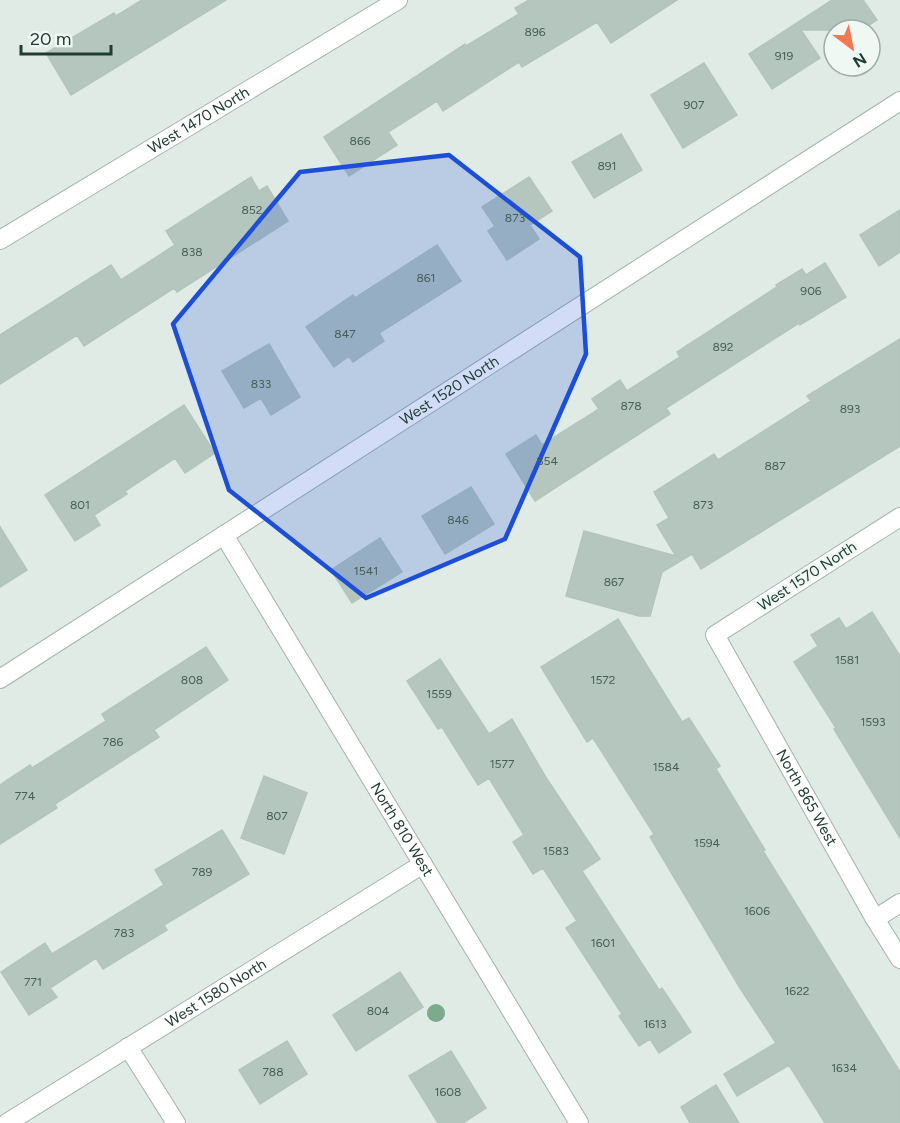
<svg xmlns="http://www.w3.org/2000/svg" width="900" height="1123" viewBox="0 0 900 1123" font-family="Figtree,sans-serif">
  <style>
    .building { fill: #b5c6bf; stroke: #b2c5bd; stroke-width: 1.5 }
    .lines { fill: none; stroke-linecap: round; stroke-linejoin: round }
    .street-casing { stroke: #a3b3ad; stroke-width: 20 }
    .street { stroke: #fff; stroke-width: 18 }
    .tree { fill: #7baa8d }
    .marked { fill: #1d4ed8; fill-opacity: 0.2; stroke: #1d4ed8; stroke-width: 4.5; stroke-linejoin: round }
    .labels { text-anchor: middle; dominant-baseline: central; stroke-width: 5; stroke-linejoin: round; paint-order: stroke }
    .number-label { font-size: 12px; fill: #455e57 }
    .street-label { font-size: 15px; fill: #203c34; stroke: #f0f8f4 }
  </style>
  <rect width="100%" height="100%" fill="#e0ebe6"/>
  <path class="building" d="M 142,0 L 226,0 L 71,95 L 46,53 L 114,13 L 116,16 Z
    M 529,0 L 677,0 L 611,43 L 597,22 L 522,67 L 519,62 L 443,111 L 437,101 L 388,132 L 397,145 L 349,176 L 324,137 L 465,44 L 466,46 L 519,14 L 515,8 Z
    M 832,0 L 863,0 L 877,20 L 861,30 L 801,30 L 820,58 L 772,89 L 749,54 Z
    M 704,63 L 737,115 L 683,148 L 651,95 Z
    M 621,134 L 642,170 L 594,198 L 572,162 Z
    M 251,177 L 259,191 L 267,186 L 288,221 L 177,292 L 174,288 L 84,346 L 77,335 L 0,384 L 0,335 L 111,265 L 121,280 L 175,245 L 166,231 Z
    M 529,177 L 552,211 L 530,225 L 539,239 L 507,260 L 488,231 L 495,226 L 482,207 Z
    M 900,210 L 900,252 L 879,266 L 860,235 Z
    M 437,245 L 461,281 L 379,333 L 384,341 L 353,362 L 349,356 L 334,367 L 306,327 L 353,295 L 355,298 Z
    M 825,263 L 846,297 L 800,325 L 799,323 L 666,408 L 670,414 L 535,501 L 506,454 L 536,435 L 542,445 L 599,409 L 592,399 L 620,380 L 627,391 L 680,357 L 677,352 L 777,287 L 776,285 L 802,269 L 806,275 Z
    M 900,339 L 900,446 L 701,569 L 692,554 L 662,572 L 650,616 L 639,616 L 566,596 L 584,531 L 676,556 L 657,525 L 669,518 L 654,492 L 714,454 L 718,460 L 811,401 L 807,396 Z
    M 269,344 L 300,397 L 271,415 L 261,398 L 244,408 L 222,371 Z
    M 184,405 L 215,453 L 185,473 L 175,458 L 125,491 L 127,494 L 94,515 L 100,525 L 75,541 L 45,495 Z
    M 471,487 L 494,524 L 445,554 L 422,516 Z
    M 0,527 L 27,570 L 0,587 Z
    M 380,538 L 402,572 L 352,603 L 331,570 Z
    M 872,612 L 900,656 L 900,838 L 834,729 L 836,728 L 794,662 L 818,646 L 811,635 L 839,618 L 846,629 Z
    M 618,619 L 682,722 L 689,718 L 720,766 L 716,769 L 765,850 L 763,851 L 900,1072 L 900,1123 L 825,1123 L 789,1065 L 737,1096 L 724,1074 L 776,1043 L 740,988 L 650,837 L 654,834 L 593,738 L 587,742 L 541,667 Z
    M 206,647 L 228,680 L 154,730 L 159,737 L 55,804 L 57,808 L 0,844 L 0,785 L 30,765 L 32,768 L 106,721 L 102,714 Z
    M 440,659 L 489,734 L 512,719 L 545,776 L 600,859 L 582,871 L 659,990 L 662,988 L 691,1032 L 659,1053 L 650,1039 L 639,1046 L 619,1016 L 622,1014 L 566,928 L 577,921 L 543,868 L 533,874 L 513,842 L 524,835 L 489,778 L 478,785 L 442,727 L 438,729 L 407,681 Z
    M 264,776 L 307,793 L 284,854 L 241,838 Z
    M 222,830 L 249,874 L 164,925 L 167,930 L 103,969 L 96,958 L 50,988 L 57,997 L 29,1015 L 1,972 L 45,943 L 52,954 L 164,885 L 155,870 Z
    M 400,972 L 423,1007 L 356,1051 L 333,1015 Z
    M 287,1041 L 307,1074 L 260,1104 L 239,1070 Z
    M 451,1051 L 486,1108 L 463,1123 L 438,1123 L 409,1076 Z
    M 716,1085 L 739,1123 L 690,1123 L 681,1107 Z"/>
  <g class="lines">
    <defs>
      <g id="street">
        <path id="s1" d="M 0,240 L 398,0"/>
        <path id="s2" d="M 900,517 L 715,635 L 875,919 L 900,959"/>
        <path id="s3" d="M 224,535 L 579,1123"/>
        <path id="s4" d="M 0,679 L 900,101"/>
        <path d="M 875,919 L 900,903"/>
        <path d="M 128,1047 L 176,1123"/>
        <path id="s5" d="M 7,1123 L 423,864"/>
      </g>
    </defs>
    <use href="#street" class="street-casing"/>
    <use href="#street" class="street"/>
  </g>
  <circle class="tree" cx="436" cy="1013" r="9"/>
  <path class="marked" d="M 449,155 L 580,257 L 586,354 L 505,539 L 366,598 L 229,490 L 173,324 L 300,172 Z"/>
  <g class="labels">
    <g class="number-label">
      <text x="535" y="32">896</text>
      <text x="784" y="56">919</text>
      <text x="694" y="105">907</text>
      <text x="360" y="141">866</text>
      <text x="607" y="166">891</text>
      <text x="252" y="210">852</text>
      <text x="515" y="218">873</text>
      <text x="192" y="252">838</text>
      <text x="426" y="278">861</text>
      <text x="811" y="291">906</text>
      <text x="345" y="334">847</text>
      <text x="723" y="347">892</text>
      <text x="261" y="384">833</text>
      <text x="631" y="406">878</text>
      <text x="850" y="409">893</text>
      <text x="547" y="461">854</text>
      <text x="775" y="466">887</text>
      <text x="80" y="505">801</text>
      <text x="703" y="505">873</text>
      <text x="458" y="520">846</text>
      <text x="366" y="571">1541</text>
      <text x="614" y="582">867</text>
      <text x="847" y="660">1581</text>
      <text x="192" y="680">808</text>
      <text x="603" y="680">1572</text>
      <text x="439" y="694">1559</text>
      <text x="873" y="722">1593</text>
      <text x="113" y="742">786</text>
      <text x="502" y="764">1577</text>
      <text x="666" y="767">1584</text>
      <text x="25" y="796">774</text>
      <text x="277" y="816">807</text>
      <text x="707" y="843">1594</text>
      <text x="556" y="851">1583</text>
      <text x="202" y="872">789</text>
      <text x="757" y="911">1606</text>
      <text x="124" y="933">783</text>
      <text x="603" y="943">1601</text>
      <text x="33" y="982">771</text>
      <text x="797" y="991">1622</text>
      <text x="378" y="1011">804</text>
      <text x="655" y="1024">1613</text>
      <text x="844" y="1068">1634</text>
      <text x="273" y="1072">788</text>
      <text x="448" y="1092">1608</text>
    </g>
    <g class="street-label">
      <text stroke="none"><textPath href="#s1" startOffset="232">West 1470 North</textPath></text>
      <text stroke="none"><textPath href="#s4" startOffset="534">West 1520 North</textPath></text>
      <text transform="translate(807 576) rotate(-33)">West 1570 North</text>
      <text stroke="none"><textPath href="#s2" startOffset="406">North 865 West</textPath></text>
      <text stroke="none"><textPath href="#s3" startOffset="344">North 810 West</textPath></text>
      <text stroke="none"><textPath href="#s5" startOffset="246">West 1580 North</textPath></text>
    </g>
  </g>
  <g transform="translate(852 48) rotate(148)"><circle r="28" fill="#f0f8f4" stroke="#9dada7" stroke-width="1.5"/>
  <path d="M0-4.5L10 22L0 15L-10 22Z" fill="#f87651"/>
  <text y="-9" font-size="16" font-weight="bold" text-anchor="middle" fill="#203c34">N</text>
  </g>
  <path d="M21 45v9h90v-9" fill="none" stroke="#203c34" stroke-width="3"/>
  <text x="30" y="45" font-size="18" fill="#203c34" stroke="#f0f8f4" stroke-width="4.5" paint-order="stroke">20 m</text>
</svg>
